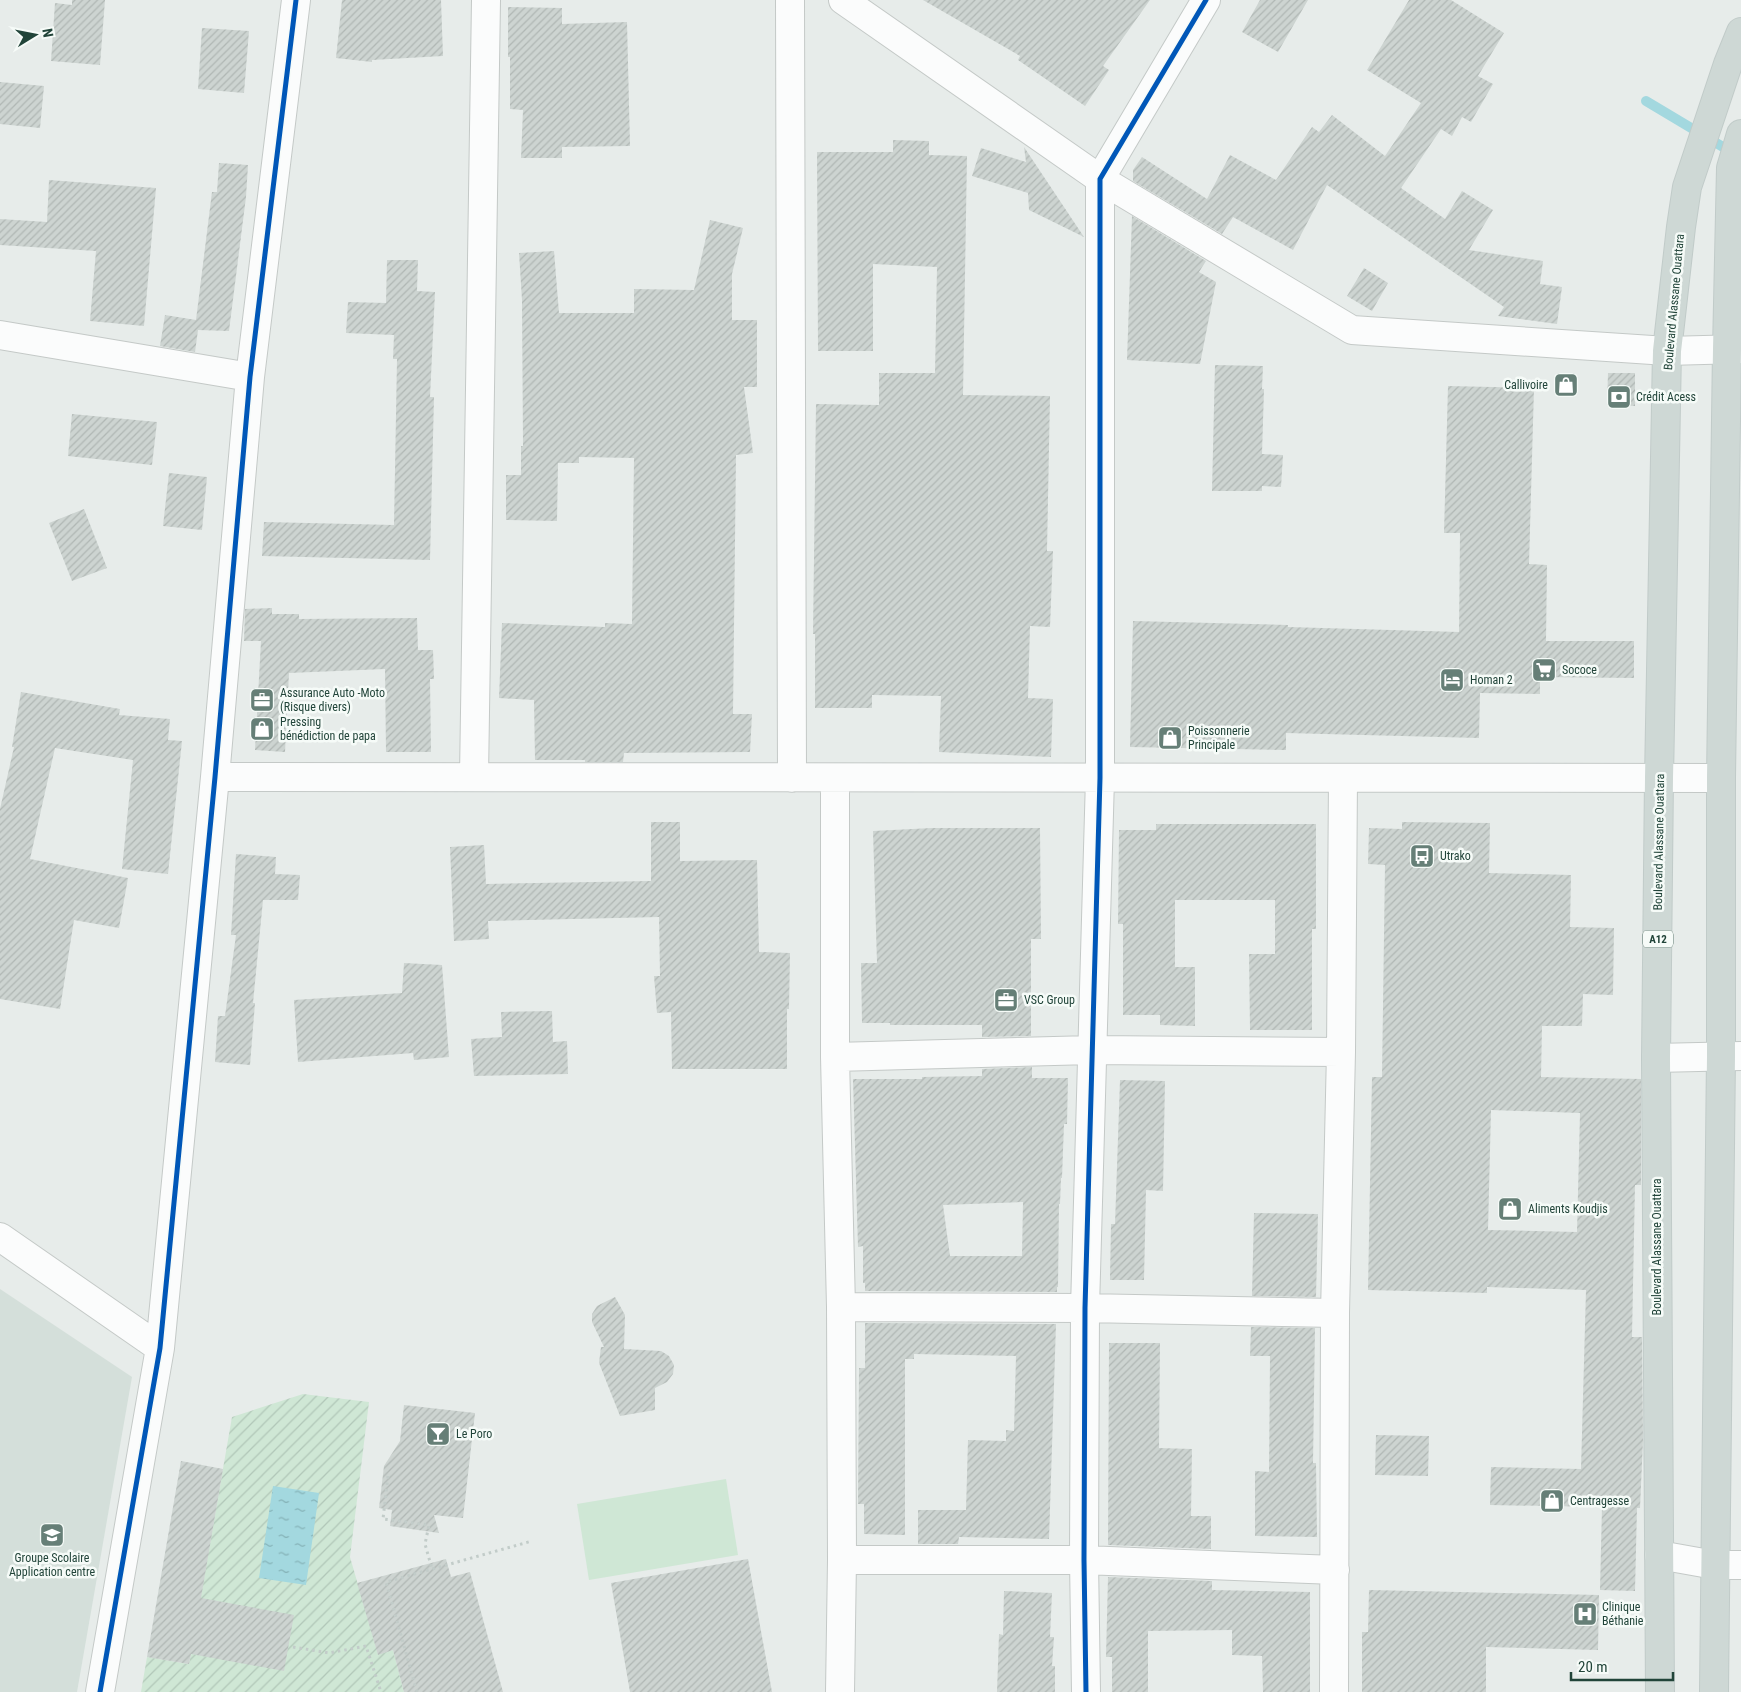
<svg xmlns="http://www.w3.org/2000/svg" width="1741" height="1692" viewBox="0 0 1741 1692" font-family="'Roboto Condensed',sans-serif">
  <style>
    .built { fill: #d4dfda }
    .park { fill: #cfe7d5 }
    .garden { fill: url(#garden-furrows) }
    .water { fill: url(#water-ripples) }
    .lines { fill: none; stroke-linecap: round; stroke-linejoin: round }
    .stream { stroke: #a3d8df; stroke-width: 10 }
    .building { fill: url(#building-hatch); fill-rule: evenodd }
    .street-casing { stroke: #c4c9c7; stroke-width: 30 }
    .primary-casing { stroke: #c1cbc9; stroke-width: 30 }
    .path { stroke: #c2ccc9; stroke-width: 3; stroke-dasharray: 2.5 4; stroke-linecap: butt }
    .street { stroke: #fbfcfc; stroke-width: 28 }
    .primary { stroke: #ced8d5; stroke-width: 28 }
    .cycleway-casing { stroke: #f6fbf8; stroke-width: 8 }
    .cycleway { stroke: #0057b8; stroke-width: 5 }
    .labels { text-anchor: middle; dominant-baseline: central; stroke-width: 5; stroke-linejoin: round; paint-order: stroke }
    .shield { fill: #f6fbf8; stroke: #617b72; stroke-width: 1 }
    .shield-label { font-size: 11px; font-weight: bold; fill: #214439 }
    .street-label { font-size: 12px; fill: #214439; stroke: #f6fbf8 }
    .poi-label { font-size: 12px; fill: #214439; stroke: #f6fbf8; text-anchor: start }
  </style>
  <defs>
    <pattern id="garden-furrows" width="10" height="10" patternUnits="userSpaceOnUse" patternTransform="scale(1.25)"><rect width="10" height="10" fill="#cfe7d5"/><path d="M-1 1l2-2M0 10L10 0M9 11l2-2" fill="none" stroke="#b1c7b8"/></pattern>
    <pattern id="water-ripples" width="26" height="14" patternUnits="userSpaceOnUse" patternTransform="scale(1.25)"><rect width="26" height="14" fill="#a3d8df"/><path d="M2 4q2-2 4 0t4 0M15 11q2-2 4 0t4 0" fill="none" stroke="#84b1b6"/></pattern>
    <pattern id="building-hatch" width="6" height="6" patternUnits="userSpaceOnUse" patternTransform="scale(1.25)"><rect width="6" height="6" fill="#cdd4d1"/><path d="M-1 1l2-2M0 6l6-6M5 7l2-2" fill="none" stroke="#b0b7b4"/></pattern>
  </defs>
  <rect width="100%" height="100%" fill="#e7ecea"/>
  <path class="built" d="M 0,1289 L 132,1377 L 77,1692 L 0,1692 Z"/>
  <path class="park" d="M 726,1479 L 738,1555 L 589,1580 L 577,1504 Z"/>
  <path class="garden" d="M 303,1394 L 369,1402 L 350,1557 L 378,1654 L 393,1650 L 404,1692 L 141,1692 L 147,1657 L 189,1664 L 232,1417 Z"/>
  <path class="water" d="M 273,1486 L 319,1493 L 306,1585 L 259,1578 Z"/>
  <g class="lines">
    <path class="stream" d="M 1646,101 L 1733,153"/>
  </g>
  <path class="building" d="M 72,0 L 105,0 L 100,65 L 51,61 L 55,3 L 72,5 Z
    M 342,0 L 441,0 L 443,56 L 372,60 L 372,62 L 336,58 Z
    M 923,0 L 1150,0 L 1103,66 L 1109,70 L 1085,106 L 1018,60 L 1020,56 Z
    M 1260,0 L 1308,0 L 1278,52 L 1242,32 Z
    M 1409,0 L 1451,0 L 1504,33 L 1478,76 L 1493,84 L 1471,122 L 1462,117 L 1452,136 L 1441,129 L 1401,188 L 1445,219 L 1462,191 L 1493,210 L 1469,250 L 1543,261 L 1540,284 L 1562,287 L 1557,324 L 1498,316 L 1504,307 L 1327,185 L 1293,250 L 1233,217 L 1222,234 L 1133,181 L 1133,170 L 1142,157 L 1207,199 L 1230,155 L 1276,180 L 1312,127 L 1319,132 L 1332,115 L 1385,156 L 1421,103 L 1367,70 Z
    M 508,7 L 562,8 L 562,24 L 627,22 L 630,146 L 562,147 L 562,158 L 521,158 L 523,110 L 510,109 L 510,57 L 508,57 Z
    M 202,28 L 249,31 L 244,93 L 198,89 Z
    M 0,82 L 44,86 L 40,128 L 0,124 Z
    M 893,140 L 929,141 L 929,155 L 967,156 L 963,395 L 1050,396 L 1047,551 L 1053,551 L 1050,627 L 1030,626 L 1028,698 L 1053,699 L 1051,757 L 939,752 L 941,696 L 872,695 L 872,708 L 815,708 L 815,634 L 813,634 L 816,404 L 879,405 L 879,373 L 935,373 L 937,267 L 873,264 L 873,351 L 818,351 L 817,152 L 893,152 Z
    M 1024,147 L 1084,237 L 1029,210 L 1028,193 L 972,176 L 981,148 L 1026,162 Z
    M 219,163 L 248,165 L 246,197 L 229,331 L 198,330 L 195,352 L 160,346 L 165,315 L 196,320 L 212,192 L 217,192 Z
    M 49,180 L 156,188 L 144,326 L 90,321 L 96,251 L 0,245 L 0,219 L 47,222 Z
    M 1132,216 L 1206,261 L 1199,272 L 1216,282 L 1200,364 L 1127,360 Z
    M 710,220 L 743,228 L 732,274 L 732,320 L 757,320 L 757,387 L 744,387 L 753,453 L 736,455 L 733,714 L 752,714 L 750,752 L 624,753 L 623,762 L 585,762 L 585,760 L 535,760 L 534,700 L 499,698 L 502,623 L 605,627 L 605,623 L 632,624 L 634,458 L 579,457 L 579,463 L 558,463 L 557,521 L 506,520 L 506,475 L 521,475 L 521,446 L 523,446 L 522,300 L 519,253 L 554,251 L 559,313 L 634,313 L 634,289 L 694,290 Z
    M 387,260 L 418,260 L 417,291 L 435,292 L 430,397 L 434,397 L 430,560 L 262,556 L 264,522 L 394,525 L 397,359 L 393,359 L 394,335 L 346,333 L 348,302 L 386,303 Z
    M 1364,268 L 1388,283 L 1372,311 L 1347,296 Z
    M 1215,365 L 1263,366 L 1262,389 L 1264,389 L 1262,454 L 1283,455 L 1281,487 L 1262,486 L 1262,491 L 1212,491 Z
    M 1608,373 L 1635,373 L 1635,406 L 1607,405 Z
    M 1448,386 L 1534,388 L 1529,564 L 1547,565 L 1546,641 L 1634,641 L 1634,678 L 1540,677 L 1540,694 L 1480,693 L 1479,738 L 1286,733 L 1286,750 L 1130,747 L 1133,621 L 1288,625 L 1288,627 L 1459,632 L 1460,533 L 1444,533 Z
    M 72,414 L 157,422 L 152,465 L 68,456 Z
    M 169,473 L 207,477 L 202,530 L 163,526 Z
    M 84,509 L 107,568 L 72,581 L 49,523 Z
    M 272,608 L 272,614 L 299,614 L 299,619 L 417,618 L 418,650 L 433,650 L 434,679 L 430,679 L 431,752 L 386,752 L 385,669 L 289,673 L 285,752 L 255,750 L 261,641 L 244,641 L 245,609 Z
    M 21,692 L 120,709 L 119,715 L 170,719 L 168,740 L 182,741 L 168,874 L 122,869 L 133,760 L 55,748 L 30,859 L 128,878 L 119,928 L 74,920 L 60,1009 L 0,999 L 0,809 L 14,747 L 12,747 Z
    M 651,822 L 680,822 L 680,861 L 757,860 L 759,952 L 790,953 L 789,1009 L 787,1009 L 787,1069 L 672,1069 L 671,1012 L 657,1013 L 654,976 L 660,976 L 659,917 L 488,921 L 489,939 L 454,941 L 450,847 L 484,845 L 486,884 L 651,881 Z
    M 1402,822 L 1490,823 L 1489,873 L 1571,875 L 1570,927 L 1614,928 L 1613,995 L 1583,994 L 1582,1026 L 1542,1026 L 1541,1077 L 1641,1079 L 1641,1185 L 1635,1185 L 1632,1337 L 1642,1337 L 1643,1440 L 1640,1508 L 1637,1508 L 1635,1591 L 1600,1590 L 1602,1507 L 1490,1505 L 1491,1467 L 1581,1469 L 1586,1290 L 1487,1287 L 1487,1293 L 1368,1290 L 1372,1077 L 1382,1077 L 1385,865 L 1368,864 L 1369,828 L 1402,829 ZM 1491,1110 L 1580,1113 L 1577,1232 L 1488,1230 Z
    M 1156,824 L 1316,824 L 1316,929 L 1312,929 L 1312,1030 L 1250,1030 L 1249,954 L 1275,954 L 1275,900 L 1175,900 L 1175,967 L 1195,967 L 1195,1026 L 1160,1025 L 1160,1015 L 1123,1015 L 1123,924 L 1118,924 L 1119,830 L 1156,830 Z
    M 932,828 L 1040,828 L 1041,939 L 1031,939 L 1031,1036 L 982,1037 L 982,1025 L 890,1025 L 890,1023 L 862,1023 L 861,963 L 877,963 L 873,831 Z
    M 236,854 L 276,857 L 275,874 L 300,875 L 298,900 L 263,900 L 253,1003 L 255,1003 L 250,1065 L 215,1062 L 218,1016 L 225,1016 L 236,935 L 231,935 Z
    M 404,963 L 442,965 L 449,1057 L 414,1060 L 413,1053 L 298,1062 L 294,1000 L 402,993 Z
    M 552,1011 L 553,1042 L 567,1041 L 568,1074 L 474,1076 L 471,1039 L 502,1037 L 501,1012 Z
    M 1032,1067 L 1032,1078 L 1068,1078 L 1067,1124 L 1064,1124 L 1062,1178 L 1061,1178 L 1060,1204 L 1059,1204 L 1058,1287 L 1057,1287 L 1057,1292 L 865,1291 L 865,1283 L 863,1283 L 863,1246 L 858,1247 L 853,1079 L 922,1079 L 922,1077 L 982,1076 L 982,1069 ZM 1023,1202 L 1022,1256 L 950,1256 L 943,1205 Z
    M 1120,1080 L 1165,1081 L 1163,1191 L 1146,1190 L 1144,1280 L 1110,1280 L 1111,1224 L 1115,1224 Z
    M 1254,1213 L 1318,1214 L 1316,1297 L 1252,1296 Z
    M 615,1297 L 625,1315 L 624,1349 L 661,1351 L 669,1356 L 674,1365 L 673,1374 L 667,1382 L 655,1388 L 655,1410 L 620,1416 L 599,1363 L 601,1347 L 604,1347 L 592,1322 L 592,1314 L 597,1306 Z
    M 865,1323 L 1056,1324 L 1049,1539 L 959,1537 L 958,1544 L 918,1544 L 918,1510 L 966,1510 L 968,1440 L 1006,1441 L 1006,1430 L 1014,1431 L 1016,1356 L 914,1354 L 914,1359 L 905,1359 L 905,1535 L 864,1534 L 864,1504 L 858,1504 L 859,1368 L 865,1368 Z
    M 1251,1327 L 1315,1328 L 1313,1463 L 1316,1463 L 1317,1537 L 1255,1536 L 1255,1471 L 1269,1472 L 1270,1356 L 1250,1356 Z
    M 1109,1343 L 1160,1343 L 1159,1448 L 1192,1449 L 1191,1516 L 1211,1516 L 1211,1549 L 1108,1545 Z
    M 404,1405 L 475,1413 L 463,1518 L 434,1515 L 439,1533 L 390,1526 L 392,1510 L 379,1508 L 384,1466 L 400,1441 Z
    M 1376,1435 L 1429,1436 L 1428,1476 L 1375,1475 Z
    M 181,1461 L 223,1469 L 201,1598 L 294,1615 L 284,1671 L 191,1654 L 189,1664 L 147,1657 Z
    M 446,1559 L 451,1577 L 470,1572 L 503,1692 L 404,1692 L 393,1650 L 378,1655 L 357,1583 Z
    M 748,1559 L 772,1692 L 630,1692 L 611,1583 Z
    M 1108,1577 L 1212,1581 L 1212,1590 L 1310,1592 L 1310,1692 L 1263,1692 L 1262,1656 L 1232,1655 L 1232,1630 L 1148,1631 L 1148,1692 L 1112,1692 L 1112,1657 L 1106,1657 Z
    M 1369,1590 L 1599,1595 L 1598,1650 L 1486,1647 L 1486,1692 L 1362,1692 L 1362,1632 L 1368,1632 Z
    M 1004,1591 L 1052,1593 L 1050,1637 L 1054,1637 L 1052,1666 L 1055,1666 L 1055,1692 L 997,1692 L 999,1634 L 1003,1635 Z"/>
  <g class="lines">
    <defs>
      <path id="street" d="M 790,0 L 792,778
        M 843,0 L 1100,179 L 1352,330 L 1667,351 L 1741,349
        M 0,335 L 250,377
        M 215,777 L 1721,778
        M 474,777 L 486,0
        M 835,778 L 835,1057 L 841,1307 L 842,1560 L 840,1692
        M 835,1057 L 1092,1050 L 1341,1052
        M 1656,1058 L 1741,1056
        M 0,1237 L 160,1348
        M 841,1307 L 1085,1308 L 1335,1313
        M 1659,1555 L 1715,1565 L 1741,1565
        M 842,1560 L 1084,1560 L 1335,1570
        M 100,1692 L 160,1348 L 215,777 L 250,377 L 296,0
        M 1086,1692 L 1084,1560 L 1085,1308 L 1100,778 L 1100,179 L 1206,0
        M 1334,1692 L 1335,1313 L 1341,1052 L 1343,778"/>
      <path id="primary" d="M 1660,1692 L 1656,1058 L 1659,778 L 1667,351 L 1681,227 L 1687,187 L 1728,64 L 1741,32
        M 1714,1692 L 1721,1056 L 1721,778 L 1727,349 L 1731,168 L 1741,134"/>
    </defs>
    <use href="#street" class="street-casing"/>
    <use href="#primary" class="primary-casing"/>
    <path class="path" d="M 388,1476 L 383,1519 L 429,1525 L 425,1544 L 432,1569
      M 293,1647 L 329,1653 L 366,1646 L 381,1692
      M 417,1692 L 386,1582 L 532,1541"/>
    <use href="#street" class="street"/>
    <use href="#primary" class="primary"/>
    <defs>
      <path id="cycleway" d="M 100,1692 L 160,1348 L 215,777 L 250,377 L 296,0
        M 1086,1692 L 1084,1560 L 1085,1308 L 1100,778 L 1100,179 L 1206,0"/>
    </defs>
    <use href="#cycleway" class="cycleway-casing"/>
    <use href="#cycleway" class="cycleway"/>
  </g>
  <defs>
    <symbol id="shop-square" viewBox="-11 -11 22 22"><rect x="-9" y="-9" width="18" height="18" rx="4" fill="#667f77" stroke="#f6fbf8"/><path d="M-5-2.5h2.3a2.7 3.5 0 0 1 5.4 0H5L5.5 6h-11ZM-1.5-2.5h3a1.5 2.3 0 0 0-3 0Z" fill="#fff"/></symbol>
    <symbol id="bank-square" viewBox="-11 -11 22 22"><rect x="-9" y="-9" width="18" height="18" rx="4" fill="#667f77" stroke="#f6fbf8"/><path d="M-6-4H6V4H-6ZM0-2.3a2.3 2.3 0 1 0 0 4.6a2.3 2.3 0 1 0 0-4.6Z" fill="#fff"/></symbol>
    <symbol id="supermarket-square" viewBox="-11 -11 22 22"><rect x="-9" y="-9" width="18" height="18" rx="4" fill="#667f77" stroke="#f6fbf8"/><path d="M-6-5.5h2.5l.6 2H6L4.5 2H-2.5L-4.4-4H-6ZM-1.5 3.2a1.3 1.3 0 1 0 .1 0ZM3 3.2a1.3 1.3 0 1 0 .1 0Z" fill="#fff"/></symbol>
    <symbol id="hotel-square" viewBox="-11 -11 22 22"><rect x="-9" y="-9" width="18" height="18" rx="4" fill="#667f77" stroke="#f6fbf8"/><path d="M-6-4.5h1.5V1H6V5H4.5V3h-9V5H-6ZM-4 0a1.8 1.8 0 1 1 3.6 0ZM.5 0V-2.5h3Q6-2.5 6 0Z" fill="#fff"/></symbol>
    <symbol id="office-square" viewBox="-11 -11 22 22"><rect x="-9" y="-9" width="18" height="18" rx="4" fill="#667f77" stroke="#f6fbf8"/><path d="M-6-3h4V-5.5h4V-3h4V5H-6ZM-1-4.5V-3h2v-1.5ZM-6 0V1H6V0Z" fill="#fff"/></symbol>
    <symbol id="bus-square" viewBox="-11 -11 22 22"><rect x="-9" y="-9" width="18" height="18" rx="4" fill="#667f77" stroke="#f6fbf8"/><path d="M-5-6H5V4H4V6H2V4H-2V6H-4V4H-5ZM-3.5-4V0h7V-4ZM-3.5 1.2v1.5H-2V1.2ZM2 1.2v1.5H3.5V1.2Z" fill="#fff"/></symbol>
    <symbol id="bar-square" viewBox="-11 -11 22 22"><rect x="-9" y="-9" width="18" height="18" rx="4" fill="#667f77" stroke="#f6fbf8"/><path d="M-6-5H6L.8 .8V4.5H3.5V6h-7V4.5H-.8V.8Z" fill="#fff"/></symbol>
    <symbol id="school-square" viewBox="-11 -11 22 22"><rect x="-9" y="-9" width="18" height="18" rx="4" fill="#667f77" stroke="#f6fbf8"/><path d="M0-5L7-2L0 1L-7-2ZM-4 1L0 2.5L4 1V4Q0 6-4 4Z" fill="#fff"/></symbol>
    <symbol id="hospital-square" viewBox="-11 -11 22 22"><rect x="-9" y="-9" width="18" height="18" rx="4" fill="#667f77" stroke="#f6fbf8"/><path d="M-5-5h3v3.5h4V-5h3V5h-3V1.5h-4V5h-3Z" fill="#fff"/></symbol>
  </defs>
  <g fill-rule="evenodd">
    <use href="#shop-square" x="1552" y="371" width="28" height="28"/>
    <use href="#bank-square" x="1605" y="383" width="28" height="28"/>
    <use href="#supermarket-square" x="1530" y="656" width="28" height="28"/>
    <use href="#hotel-square" x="1438" y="666" width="28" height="28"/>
    <use href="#office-square" x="248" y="686" width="28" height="28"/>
    <use href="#shop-square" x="248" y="715" width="28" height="28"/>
    <use href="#shop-square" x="1156" y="724" width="28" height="28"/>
    <use href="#bus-square" x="1408" y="842" width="28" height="28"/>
    <use href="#office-square" x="992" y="986" width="28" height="28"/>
    <use href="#shop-square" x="1496" y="1195" width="28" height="28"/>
    <use href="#bar-square" x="424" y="1420" width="28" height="28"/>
    <use href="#shop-square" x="1538" y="1487" width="28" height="28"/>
    <use href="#school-square" x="38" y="1521" width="28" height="28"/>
    <use href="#hospital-square" x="1571" y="1600" width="28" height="28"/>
  </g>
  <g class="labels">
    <rect class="shield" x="1643" y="930.5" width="30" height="17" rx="4"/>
    <g class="shield-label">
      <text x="1658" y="939">A12</text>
    </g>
    <g class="street-label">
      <text transform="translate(1674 302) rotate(-85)">Boulevard Alassane Ouattara</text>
      <text transform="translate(1659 842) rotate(-89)">Boulevard Alassane Ouattara</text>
      <text transform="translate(1657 1247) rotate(-90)">Boulevard Alassane Ouattara</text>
    </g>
    <g class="poi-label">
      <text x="1548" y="385" text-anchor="end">Callivoire</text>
      <text x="1636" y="397">Crédit Acess</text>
      <text x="1562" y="670">Sococe</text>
      <text x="1470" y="680">Homan 2</text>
      <text x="280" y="693">Assurance Auto -Moto<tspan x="280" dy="14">(Risque divers)</tspan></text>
      <text x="280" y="722">Pressing<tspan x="280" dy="14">bénédiction de papa</tspan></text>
      <text x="1188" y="731">Poissonnerie<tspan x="1188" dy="14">Principale</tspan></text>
      <text x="1440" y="856">Utrako</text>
      <text x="1024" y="1000">VSC Group</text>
      <text x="1528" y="1209">Aliments Koudjis</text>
      <text x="456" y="1434">Le Poro</text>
      <text x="1570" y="1501">Centragesse</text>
      <text x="52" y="1558" text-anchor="middle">Groupe Scolaire<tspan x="52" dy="14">Application centre</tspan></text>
      <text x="1602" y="1607">Clinique<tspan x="1602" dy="14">Béthanie</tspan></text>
    </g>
  </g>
  <g transform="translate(35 35) rotate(80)" stroke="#f6fbf8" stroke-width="4" paint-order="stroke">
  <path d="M0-4L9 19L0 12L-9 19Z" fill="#214439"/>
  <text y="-8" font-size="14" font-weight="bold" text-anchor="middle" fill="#214439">N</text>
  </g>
  <path d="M1571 1672v8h102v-8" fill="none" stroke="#214439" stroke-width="2.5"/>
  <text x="1578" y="1672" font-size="15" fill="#214439" stroke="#f6fbf8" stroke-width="4" paint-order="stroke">20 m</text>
</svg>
